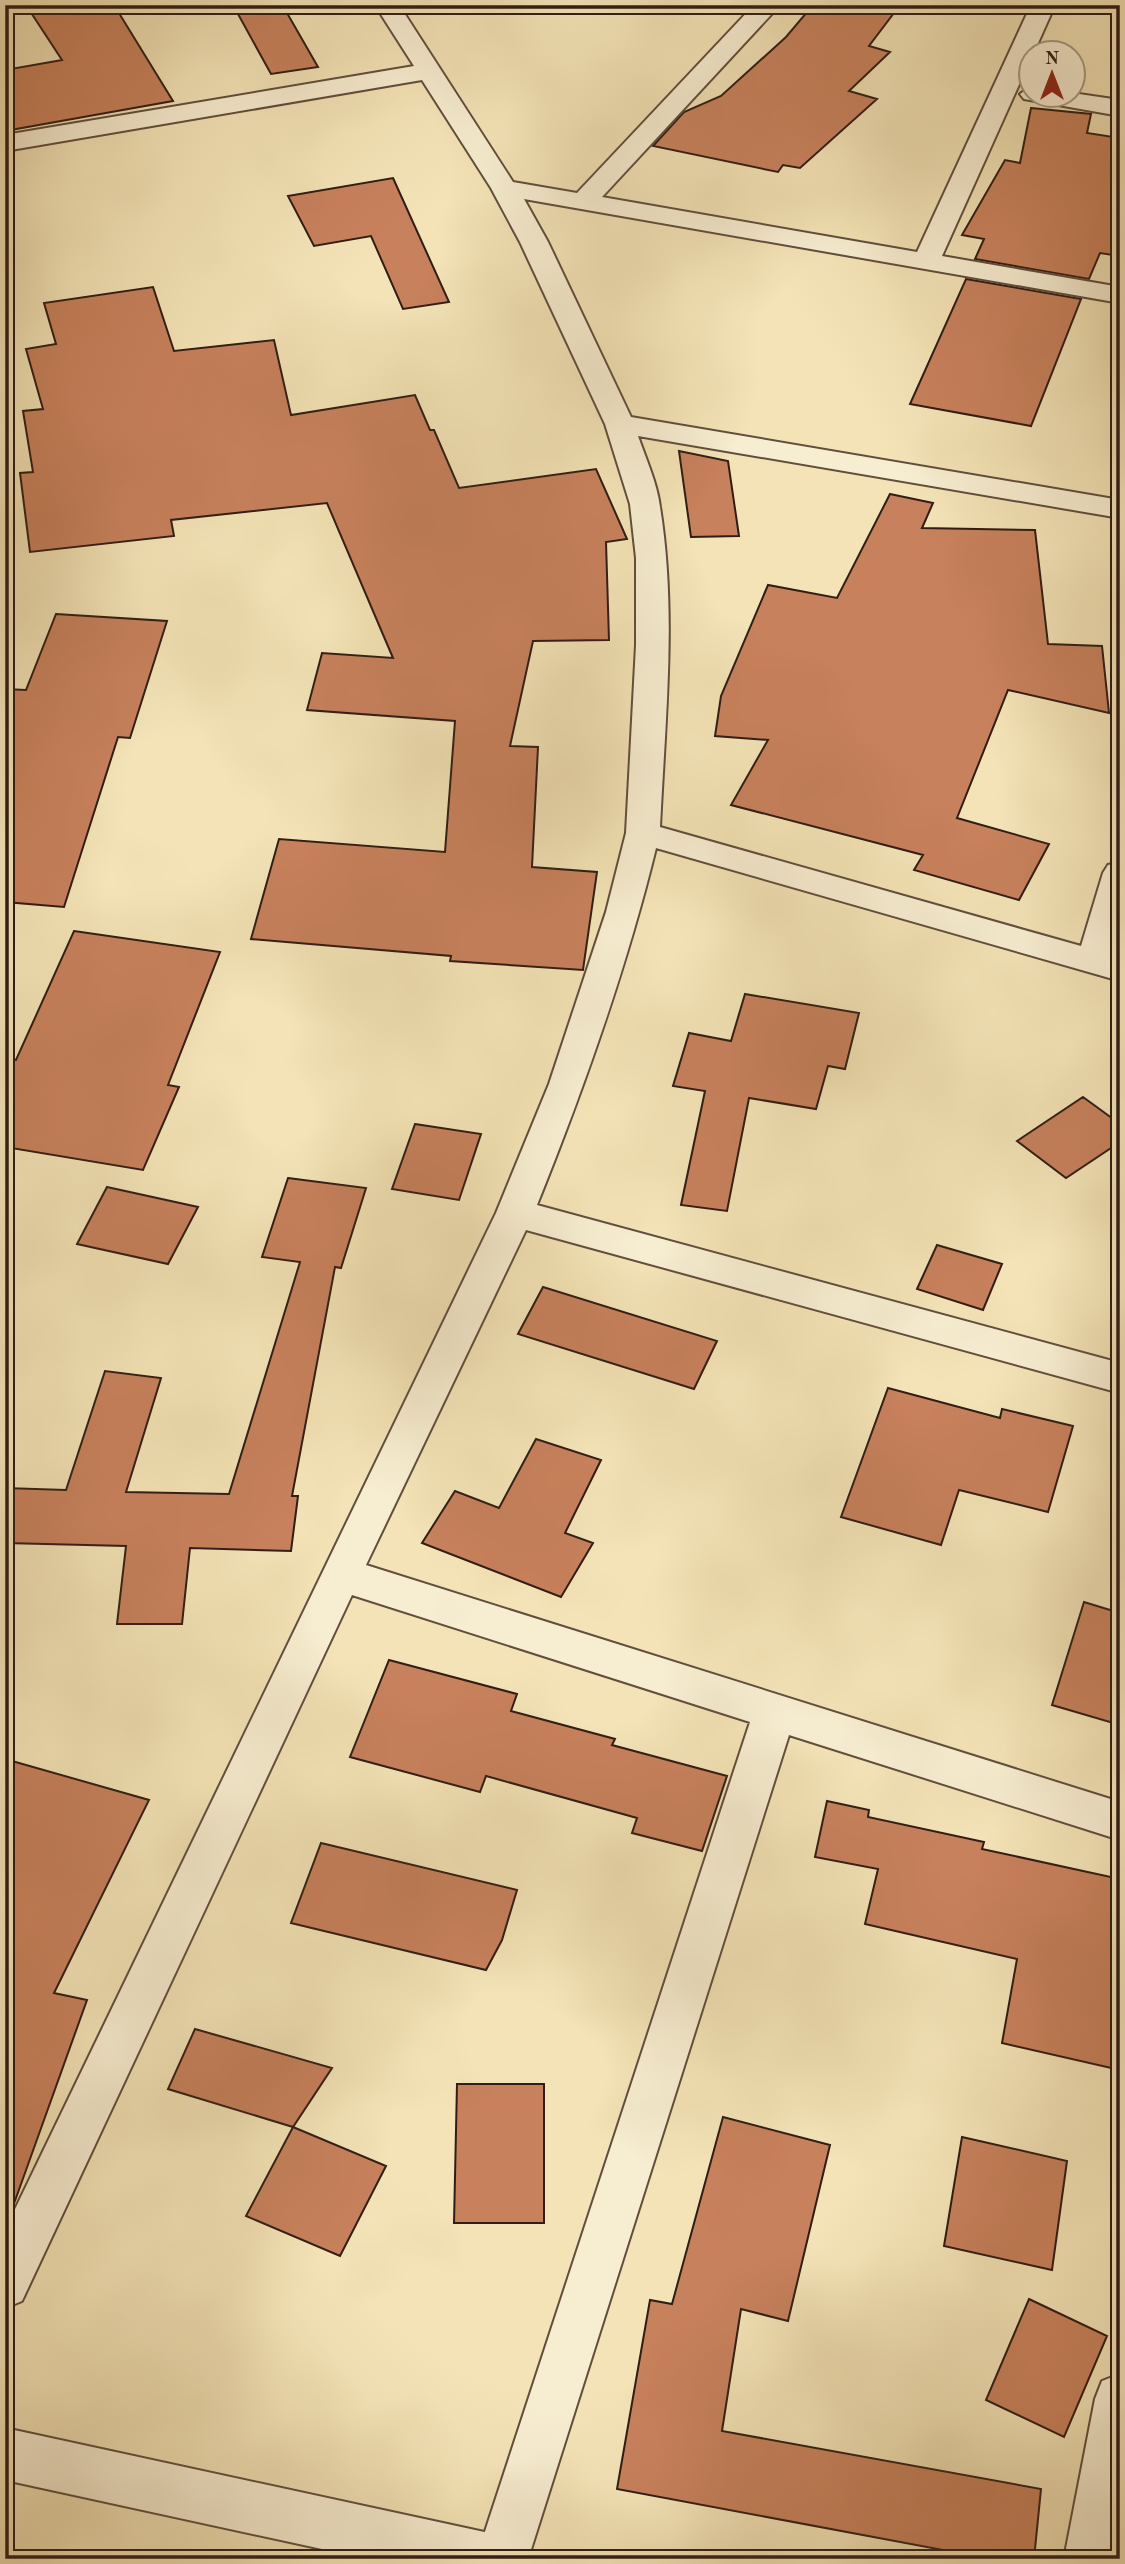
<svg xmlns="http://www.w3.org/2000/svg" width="1125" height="2564" viewBox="0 0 1125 2564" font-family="'Old Standard TT',serif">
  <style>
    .building { fill: #c7815c; stroke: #301d15; stroke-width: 2 }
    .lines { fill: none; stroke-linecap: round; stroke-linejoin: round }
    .minor-casing { stroke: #614e3d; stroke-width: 4 }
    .tertiary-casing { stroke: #614e3d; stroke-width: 4 }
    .minor { fill: #f7edd0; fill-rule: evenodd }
    .tertiary { fill: #f7edd0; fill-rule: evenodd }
  </style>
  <rect width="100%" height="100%" fill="#f3e3b6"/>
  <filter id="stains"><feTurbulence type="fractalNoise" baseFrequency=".00286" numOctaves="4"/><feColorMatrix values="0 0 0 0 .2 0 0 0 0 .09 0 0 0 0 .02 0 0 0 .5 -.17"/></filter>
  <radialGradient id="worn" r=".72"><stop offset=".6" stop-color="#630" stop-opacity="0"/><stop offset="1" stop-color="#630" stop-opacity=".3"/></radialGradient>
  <path class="building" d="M 26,5 L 114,5 L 173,101 L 5,131 L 5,70 L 62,60 Z
    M 813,5 L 900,5 L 869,46 L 890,52 L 849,91 L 877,99 L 800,168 L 783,165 L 778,172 L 653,146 L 684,112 L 721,96 L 786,37 Z
    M 283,6 L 318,67 L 271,74 L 238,14 Z
    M 1031,108 L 1091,114 L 1087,133 L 1120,138 L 1120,256 L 1100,253 L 1089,279 L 975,259 L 984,239 L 962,235 L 1005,160 L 1020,163 Z
    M 393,178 L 449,302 L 403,309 L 371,236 L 314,246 L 288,196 Z
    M 966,279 L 1081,299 L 1031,426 L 910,404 Z
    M 153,287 L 174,351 L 274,340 L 291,415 L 415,395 L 430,430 L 434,430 L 459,488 L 596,469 L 627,539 L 606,542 L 609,640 L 533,641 L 510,746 L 538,747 L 532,867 L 597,872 L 583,970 L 450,961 L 451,956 L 251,939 L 279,839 L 445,852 L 455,721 L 307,710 L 322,653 L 393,658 L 327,503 L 171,520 L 174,536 L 30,552 L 20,473 L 33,472 L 23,411 L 43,409 L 26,349 L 56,344 L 44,303 Z
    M 679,451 L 728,461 L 739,536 L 691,537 Z
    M 890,494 L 933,503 L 922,528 L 1035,530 L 1048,644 L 1102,646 L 1109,713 L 1008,690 L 957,818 L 1049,844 L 1019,900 L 914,870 L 923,855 L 731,805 L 768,740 L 715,736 L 721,696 L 768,585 L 837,598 Z
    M 56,614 L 167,621 L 130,738 L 118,737 L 64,907 L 5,902 L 5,689 L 26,690 Z
    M 74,931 L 220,952 L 168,1085 L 179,1087 L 143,1170 L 5,1147 L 5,1058 L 16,1060 Z
    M 745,994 L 859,1013 L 845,1069 L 828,1066 L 816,1109 L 749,1098 L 727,1211 L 681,1205 L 705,1091 L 673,1086 L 689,1033 L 731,1041 Z
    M 1083,1097 L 1120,1124 L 1120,1142 L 1066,1178 L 1017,1141 Z
    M 415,1124 L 481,1134 L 459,1200 L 392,1189 Z
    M 288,1178 L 366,1188 L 341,1268 L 335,1267 L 292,1496 L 298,1496 L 291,1551 L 190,1548 L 182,1624 L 117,1624 L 126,1546 L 5,1543 L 5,1488 L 66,1490 L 105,1371 L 161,1378 L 126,1492 L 229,1494 L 300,1262 L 262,1257 Z
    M 107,1187 L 198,1207 L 168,1264 L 77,1244 Z
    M 937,1245 L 1002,1264 L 983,1310 L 917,1289 Z
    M 543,1287 L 717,1341 L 694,1389 L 518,1334 Z
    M 888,1388 L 1000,1418 L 1002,1409 L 1073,1426 L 1048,1512 L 959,1490 L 941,1545 L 841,1517 Z
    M 536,1439 L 601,1460 L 565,1533 L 593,1543 L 561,1597 L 422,1543 L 455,1491 L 499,1508 Z
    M 1084,1602 L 1120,1613 L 1120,1725 L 1052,1705 Z
    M 389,1660 L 517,1694 L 511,1711 L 615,1739 L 612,1745 L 727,1776 L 702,1851 L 632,1833 L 637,1818 L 486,1776 L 480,1792 L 350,1757 Z
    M 5,1759 L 149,1800 L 54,1993 L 87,2000 L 11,2212 L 5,2211 Z
    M 827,1801 L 869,1810 L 868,1817 L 984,1842 L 982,1849 L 1120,1879 L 1120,2070 L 1002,2043 L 1017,1959 L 865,1924 L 878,1869 L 815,1857 Z
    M 321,1843 L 517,1890 L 502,1940 L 486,1970 L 291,1923 Z
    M 195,2029 L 332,2068 L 293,2127 L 168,2089 Z
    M 457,2084 L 544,2084 L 544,2223 L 454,2223 Z
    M 723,2117 L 830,2145 L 788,2321 L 741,2309 L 722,2431 L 1041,2489 L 1034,2559 L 991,2559 L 617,2489 L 650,2300 L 672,2304 Z
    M 293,2127 L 386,2166 L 340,2256 L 246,2216 Z
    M 962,2137 L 1067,2161 L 1052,2270 L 944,2246 Z
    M 1029,2299 L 1107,2336 L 1064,2437 L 986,2400 Z"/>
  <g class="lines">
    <defs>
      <path id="minor" d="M 375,5 L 399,5 L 513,182 L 577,193 L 754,5 L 780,5 L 602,197 L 917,252 L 1031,5 L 1055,5 L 1034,52 L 1030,52 L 1030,60 L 942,256 L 1120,287 L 1120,303 L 524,199 L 548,242 L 631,417 L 1120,500 L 1120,518 L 638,436 C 646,459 657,483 660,507 C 677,612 665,721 660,827 L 1081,946 L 1103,873 L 1108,865 L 1120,862 L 1120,931 L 1113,955 L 1120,957 L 1120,981 L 656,848 C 626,970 584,1088 537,1205 L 1120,1363 L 1120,1393 L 526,1230 L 366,1565 L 1120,1802 L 1120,1840 L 789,1735 L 528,2559 L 476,2559 L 750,1722 L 352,1595 L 22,2301 L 5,2308 L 5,2230 L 496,1213 L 549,1084 L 606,912 L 626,833 L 636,645 L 636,558 L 630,504 L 605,424 L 520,242 L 491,188 L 422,80 L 5,151 L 5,135 L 414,66 Z
        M 1030,87 L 1030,94 L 1072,93 L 1120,100 L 1120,116 L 1024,99 L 1020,94 Z
        M 1120,2374 L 1120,2539 L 1116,2559 L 1064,2559 L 1095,2399 L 1102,2381 Z"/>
      <path id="tertiary" d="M 5,2428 L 489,2533 L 508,2540 L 515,2559 L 368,2559 L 5,2480 Z"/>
    </defs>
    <use href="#minor" class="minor-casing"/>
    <use href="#tertiary" class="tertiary-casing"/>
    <use href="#minor" class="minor"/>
    <use href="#tertiary" class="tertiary"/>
  </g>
  <rect width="1125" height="2564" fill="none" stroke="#f3e3b6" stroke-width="28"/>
  <rect x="7" y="7" width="1111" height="2550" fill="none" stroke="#301d15" stroke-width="3.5"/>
  <rect x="14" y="14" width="1097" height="2536" fill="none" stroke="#301d15" stroke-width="2"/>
  <g transform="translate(1052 74)"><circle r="33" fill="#f7edd0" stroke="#a79a85" stroke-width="2"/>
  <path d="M0-5L12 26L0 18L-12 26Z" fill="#8f2418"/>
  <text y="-10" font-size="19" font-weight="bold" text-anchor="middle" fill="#301d15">N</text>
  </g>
  <rect width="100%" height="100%" filter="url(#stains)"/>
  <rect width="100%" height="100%" fill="url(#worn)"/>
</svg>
